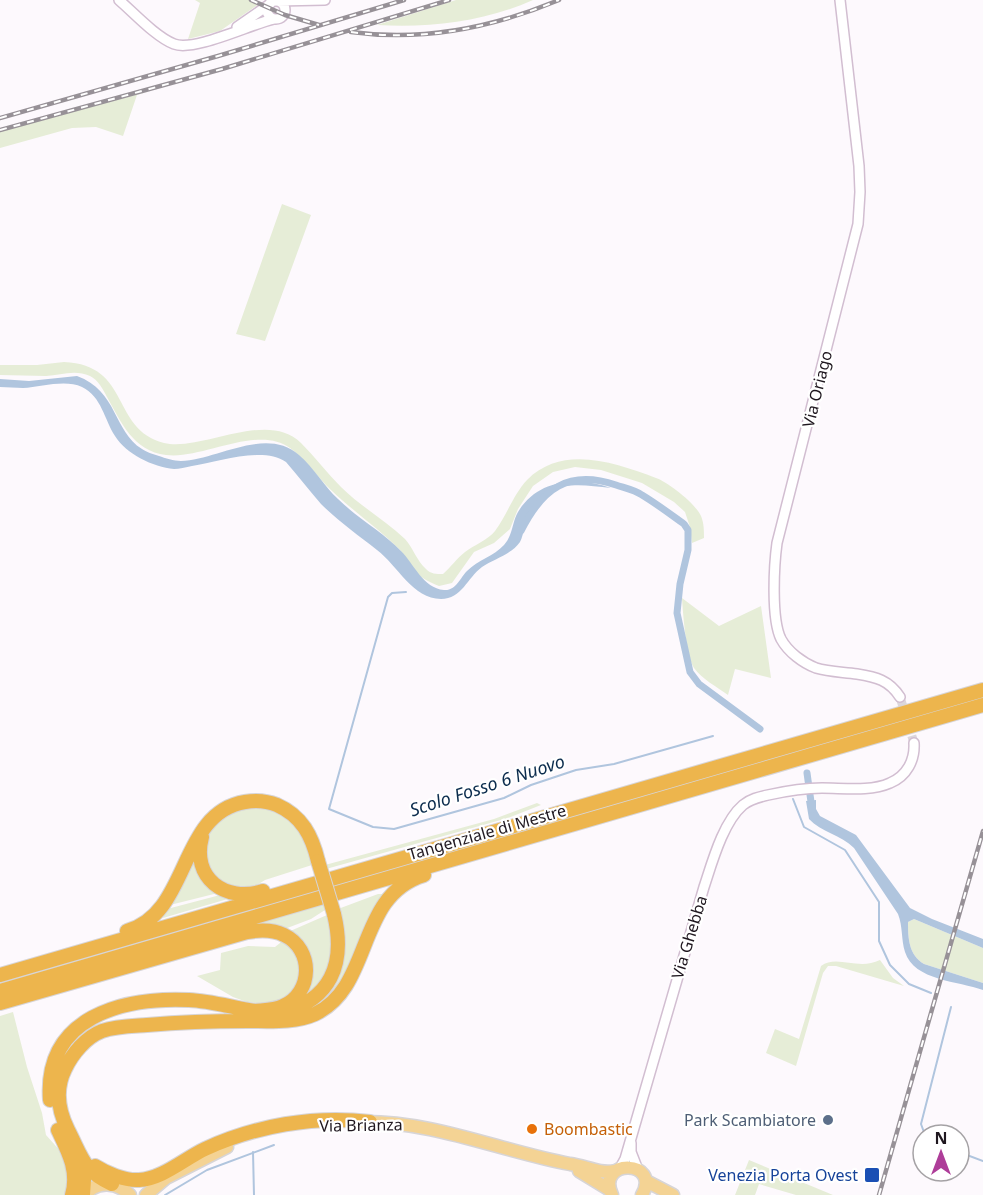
<svg xmlns="http://www.w3.org/2000/svg" width="983" height="1195" viewBox="0 0 983 1195" font-family="'Noto Sans',sans-serif">
  <style>
    .green { fill: #e6edd7 }
    .water { fill: #b0c5de }
    .lines { fill: none; stroke-linecap: round; stroke-linejoin: round }
    .stream { stroke: #b0c5de; stroke-width: 2 }
    .canal { stroke: #b0c5de; stroke-width: 7 }
    .minor-tunnel { stroke: #dcd7dc; stroke-width: 9; stroke-dasharray: 9 4.5; stroke-linecap: butt }
    .minor-casing { stroke: #d2bed1; stroke-width: 12 }
    .major-casing { stroke: #d7d5d7; stroke-width: 15 }
    .highway-casing { stroke: #d7d5d7; stroke-width: 16 }
    .minor { stroke: #fff; stroke-width: 9 }
    .major { stroke: #f4d394; stroke-width: 12 }
    .highway { stroke: #edb54d; stroke-width: 14 }
    .rail-casing { stroke: #979197; stroke-width: 4.5 }
    .rail { stroke: #fff; stroke-width: 2; stroke-dasharray: 7; stroke-linecap: butt }
    .highway-bridge-casing { stroke: #d7d5d7; stroke-width: 16; stroke-linecap: butt }
    .highway-bridge { stroke: #edb54d; stroke-width: 14 }
    .service-dot { fill: #5c6f8a; stroke: #fff; stroke-width: 2 }
    .food-dot { fill: #e8710a; stroke: #fff; stroke-width: 2 }
    .transit-dot { fill: #1a4fb4; stroke: #fff; stroke-width: 2 }
    .labels { text-anchor: middle; dominant-baseline: central; stroke-width: 4.5; stroke-linejoin: round; paint-order: stroke }
    .street-label { font-size: 16px; fill: #1f171f; stroke: #fff }
    .service-label { font-size: 16px; fill: #4e5e75; stroke: #fff; text-anchor: end }
    .food-label { font-size: 16px; fill: #c56008; stroke: #fff; text-anchor: start }
    .transit-label { font-size: 16px; fill: #164399; stroke: #fff; text-anchor: end }
    .water-label { font-size: 18px; font-style: italic; fill: #0b2c4d; stroke: #fff }
  </style>
  <rect width="100%" height="100%" fill="#fdf9fd"/>
  <path class="green" d="M 195,0 L 249,0 L 259,4 L 220,31 L 188,39 L 200,3 Z
    M 456,0 L 533,0 C 484,22 430,28 377,25 Z
    M 154,90 L 137,95 L 123,136 L 96,127 L 72,128 L 0,148 L 0,131 Z
    M 282,204 L 311,215 L 265,341 L 236,334 Z
    M 64,362 C 132,365 110,429 164,443 C 202,452 267,409 301,443 C 315,457 327,473 341,487 C 360,506 385,520 405,539 C 413,548 417,561 426,569 C 431,574 436,574 443,574 C 451,567 457,558 465,552 C 474,545 488,540 495,531 C 507,515 513,495 527,480 C 563,444 615,463 656,478 C 668,482 696,504 701,516 C 704,523 704,531 704,538 L 692,543 L 690,527 L 685,512 L 674,502 L 642,483 L 601,470 L 575,467 L 553,472 L 533,486 L 518,509 L 510,529 L 494,543 L 474,552 L 452,583 L 439,586 C 429,582 419,577 412,569 C 407,563 405,555 400,550 C 378,528 353,511 331,490 C 317,477 306,459 290,448 C 258,424 202,460 166,455 C 133,451 121,422 107,397 C 103,389 98,380 90,376 C 75,369 61,375 46,376 C 30,376 15,375 0,375 L 0,365 L 37,365 Z
    M 682,598 L 719,626 L 761,606 L 771,678 L 735,669 L 728,695 C 717,687 702,679 694,668 C 686,655 683,614 682,598 Z
    M 537,803 L 541,805 L 508,818 L 326,869 L 325,865 L 494,819 Z
    M 269,807 L 291,820 L 304,838 L 312,865 L 265,880 L 252,888 L 242,889 L 218,881 L 207,868 L 206,838 L 214,824 L 239,808 Z
    M 193,855 L 231,898 L 163,918 L 167,909 L 224,894 L 222,892 L 170,905 Z
    M 378,894 L 386,894 L 344,981 L 321,1005 L 304,1011 L 328,992 L 338,909 Z
    M 323,903 L 325,910 L 311,919 L 282,930 L 243,927 Z
    M 327,915 C 335,936 335,967 319,985 C 314,991 306,996 300,1001 L 308,974 L 288,932 Z
    M 914,919 L 983,948 L 983,983 L 924,964 C 909,955 908,939 908,922 Z
    M 284,936 L 302,964 L 297,988 L 281,1001 L 265,1004 L 247,1002 L 233,997 L 197,976 L 220,970 L 221,953 L 248,946 L 275,947 L 280,943 Z
    M 880,960 L 893,978 L 904,986 L 836,966 L 828,966 L 823,973 L 796,1066 L 766,1053 L 775,1029 L 799,1039 L 821,966 C 837,954 858,971 880,960 Z
    M 13,1012 L 27,1067 L 42,1113 L 46,1135 L 63,1154 L 68,1164 L 69,1195 L 0,1195 L 0,1016 Z
    M 749,1160 L 833,1195 L 796,1195 L 759,1184 L 755,1195 L 735,1195 Z"/>
  <path class="water" d="M 77,376 C 118,391 113,431 142,449 C 146,452 153,454 159,456 C 165,458 174,461 181,461 C 217,460 266,426 299,455 C 314,468 324,486 338,499 C 357,518 383,532 401,551 C 414,564 423,588 444,590 C 456,591 460,578 467,571 C 478,560 494,556 504,545 C 513,535 512,522 518,512 C 538,479 578,476 611,488 C 575,484 548,479 528,516 C 524,524 524,534 520,542 C 512,554 494,559 482,567 C 467,578 462,599 441,599 C 413,599 397,565 377,550 C 358,535 338,521 321,504 C 309,490 298,476 286,462 C 263,446 218,462 192,466 C 186,467 179,469 174,469 C 153,467 126,454 115,436 C 104,419 102,397 82,387 C 65,379 41,387 23,388 C 15,388 8,387 0,387 L 0,379 L 29,381 Z
    M 816,800 L 816,809 L 820,816 L 856,835 L 910,908 L 932,919 L 983,939 L 983,948 L 914,919 L 908,922 C 908,939 909,955 924,964 L 983,983 L 983,990 C 959,981 914,981 905,952 C 901,939 903,927 898,914 L 854,848 C 841,835 821,832 809,819 L 806,801 Z"/>
  <g class="lines">
    <path class="stream" d="M 406,592 L 392,593 L 388,597 L 329,809 L 373,827 L 394,829 L 504,798 L 531,785 L 576,770 L 614,764 L 713,736
      M 793,799 L 804,827 L 845,850 L 879,902 L 879,941 L 890,965 L 909,984 L 931,993
      M 925,1135 L 921,1124 L 951,1007
      M 253,1152 L 254,1195
      M 959,1152 L 983,1161
      M 165,1195 L 207,1170 L 274,1145"/>
    <path class="canal" d="M 521,531 C 542,489 568,469 616,485 C 625,488 635,490 642,495 C 657,504 670,514 684,524 L 688,530 L 688,550 L 680,584 L 677,613 L 690,672 L 699,684 L 760,729
      M 807,773 L 812,809"/>
    <path class="minor-tunnel" d="M 900,697 L 914,743"/>
    <defs>
      <path id="minor" d="M 119,0 C 134,13 156,37 174,44 C 194,52 251,24 274,19
        M 840,0 L 859,166 L 860,192 L 858,224 L 777,543 C 774,565 771,619 781,639 C 788,652 803,663 816,668 C 829,672 844,672 857,674 C 876,677 889,680 900,697
        M 277,1 L 325,0
        M267 10a9 9 0 1 1 18 0a9 9 0 1 1-18 0Z
        M 237,27 L 270,4
        M 631,1143 L 631,1152 L 638,1170
        M 620,1168 L 625,1159 L 704,887 C 712,863 723,822 743,805 C 750,799 759,797 768,795 C 786,791 804,788 822,788 C 844,788 870,792 890,783 C 907,776 915,760 914,743"/>
      <path id="major" d="M 362,1122 C 434,1121 500,1151 570,1164 C 586,1166 599,1174 615,1171
        M 579,1171 L 610,1190
        M 646,1181 L 673,1195
        M 85,1195 C 97,1180 117,1182 130,1195
        M 146,1195 L 166,1178 L 227,1147
        M 612,1195 C 595,1158 662,1159 642,1195"/>
      <path id="highway" d="M 202,837 C 191,878 225,903 263,891
        M 127,931 C 191,913 178,813 245,802 C 256,800 267,801 277,805 C 302,816 312,836 318,861
        M 0,975 L 983,690
        M 0,991 L 983,705
        M 0,1003 L 247,932 C 259,930 272,929 284,935 C 314,949 313,993 283,1006 C 275,1010 263,1010 255,1011
        M 279,1013 C 331,1001 346,964 334,914
        M 50,1100 C 44,1017 122,997 189,1000 C 213,1001 237,1009 262,1012
        M 58,1130 C 68,1151 79,1171 72,1195
        M 95,1166 C 106,1173 125,1181 139,1180 C 162,1179 184,1159 205,1149 C 255,1126 314,1115 370,1122
        M 80,1170 L 84,1180 L 83,1195
        M 112,1184 C 83,1171 82,1157 68,1130 C 58,1110 55,1089 65,1069 C 72,1054 86,1037 102,1031 C 116,1026 133,1026 147,1025 C 181,1022 214,1021 248,1021 C 270,1021 295,1023 315,1014 C 374,986 355,896 424,875"/>
    </defs>
    <use href="#minor" class="minor-casing"/>
    <use href="#major" class="major-casing"/>
    <use href="#highway" class="highway-casing"/>
    <use href="#minor" class="minor"/>
    <use href="#major" class="major"/>
    <use href="#highway" class="highway"/>
    <defs>
      <path id="rail" d="M 251,0 L 285,15 L 319,25
        M 351,32 C 424,42 492,28 559,0
        M 0,118 L 218,56 L 404,0
        M 0,130 L 222,69 L 449,0
        M 879,1195 L 983,831"/>
    </defs>
    <use href="#rail" class="rail-casing"/>
    <use href="#rail" class="rail"/>
    <defs>
      <path id="highway-bridge" d="M 318,861 L 334,914"/>
    </defs>
    <use href="#highway-bridge" class="highway-bridge-casing"/>
    <use href="#highway-bridge" class="highway-bridge"/>
  </g>
  <circle class="service-dot" cx="828" cy="1120" r="6"/>
  <circle class="food-dot" cx="532" cy="1129" r="6"/>
  <rect class="transit-dot" x="864" y="1167" width="16" height="16" rx="3"/>
  <g class="labels">
    <g class="street-label">
      <text transform="translate(817 389) rotate(-76)">Via Oriago</text>
      <text transform="translate(487 832) rotate(-16)">Tangenziale di Mestre</text>
      <text transform="translate(689 937) rotate(-73)">Via Ghebba</text>
      <text transform="translate(361 1125) rotate(-1)">Via Brianza</text>
    </g>
    <g class="service-label">
      <text x="816" y="1120">Park Scambiatore</text>
    </g>
    <g class="food-label">
      <text x="544" y="1129">Boombastic</text>
    </g>
    <g class="transit-label">
      <text x="858" y="1175">Venezia Porta Ovest</text>
    </g>
    <g class="water-label">
      <text transform="translate(487 785) rotate(-18)">Scolo Fosso 6 Nuovo</text>
    </g>
  </g>
  <g transform="translate(941 1153)"><circle r="28" fill="#ffffff" stroke="#a5a2a5" stroke-width="1.5"/>
  <path d="M0-4.5L10 22L0 15L-10 22Z" fill="#ae3d99"/>
  <text y="-9" font-size="16" font-weight="bold" text-anchor="middle" fill="#1f171f">N</text>
  </g>
</svg>
